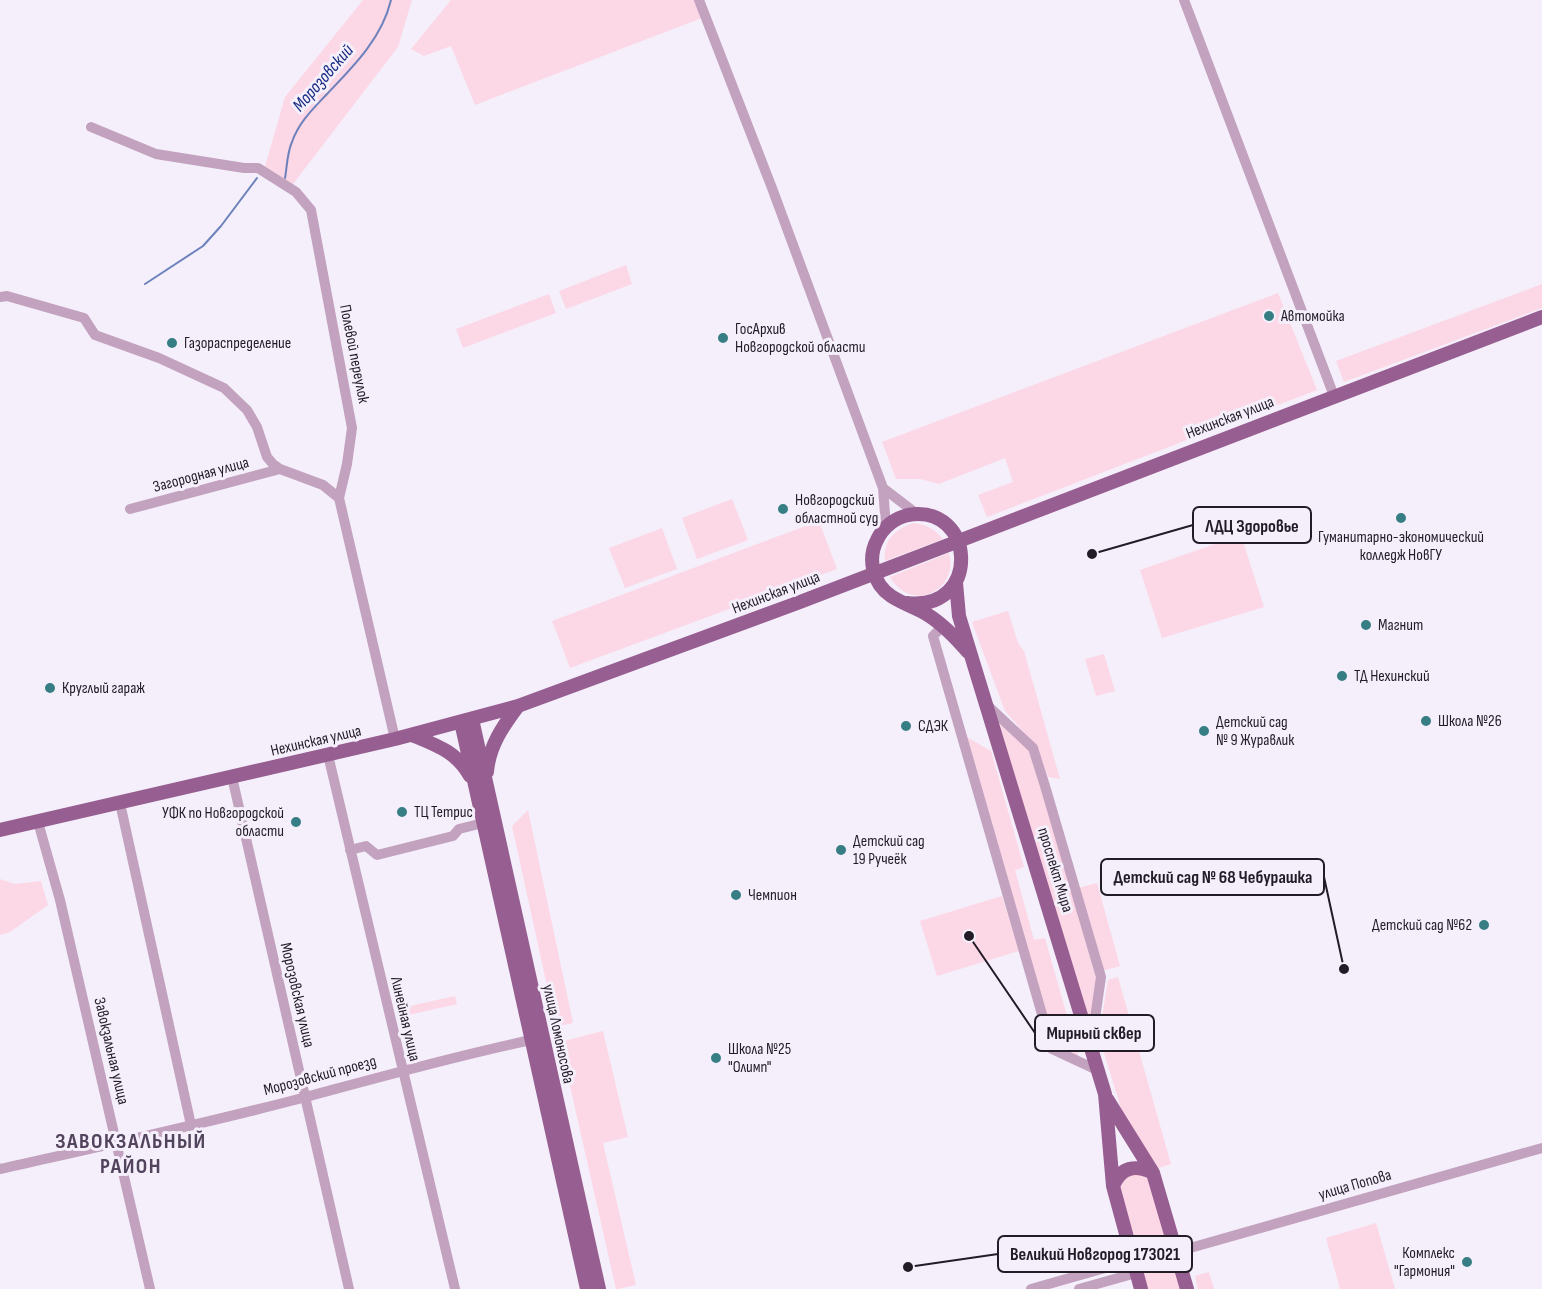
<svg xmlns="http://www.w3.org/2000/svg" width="1542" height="1289" viewBox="0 0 1542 1289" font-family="'Sofia Sans Condensed',sans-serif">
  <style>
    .green { fill: #fcd7e6 }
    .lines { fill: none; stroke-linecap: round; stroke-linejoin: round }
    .stream { stroke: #6d82bc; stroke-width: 2 }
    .minor { stroke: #c2a2be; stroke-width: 10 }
    .major { stroke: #975e91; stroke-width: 14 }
    .poi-dot { fill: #367e84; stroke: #f5effb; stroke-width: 2 }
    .labels { text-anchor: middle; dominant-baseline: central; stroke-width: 6; stroke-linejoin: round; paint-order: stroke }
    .poi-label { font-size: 16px; fill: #221c27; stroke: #f5effb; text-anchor: start }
    .street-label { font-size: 16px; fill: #221c27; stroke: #f5effb }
    .water-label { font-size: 18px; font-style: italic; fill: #152a82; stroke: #f5effb }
    .district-label { font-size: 22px; font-weight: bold; letter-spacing: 1.5px; fill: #52445d; stroke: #f5effb }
    .leader { fill: none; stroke: #221c27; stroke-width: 2 }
    .callout-dot { fill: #221c27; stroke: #f5effb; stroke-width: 2 }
    .callout { fill: #f5effb; stroke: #221c27; stroke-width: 2 }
    .callout-label { font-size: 18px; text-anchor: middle; font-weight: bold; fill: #221c27 }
  </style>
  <rect width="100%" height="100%" fill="#f5effb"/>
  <path class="green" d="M 363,0 L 412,0 L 398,47 L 293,184 L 264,170 L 285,97 Z
    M 451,0 L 695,0 L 702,18 L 475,105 L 451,46 L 424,56 L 411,49 Z
    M 626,265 L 632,284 L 566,309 L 559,291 Z
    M 1542,284 L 1542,308 L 1344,382 L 1336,361 Z
    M 1278,293 L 1317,390 L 987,517 L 978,495 L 1013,482 L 1005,458 L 939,484 L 920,479 L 896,479 L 882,442 Z
    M 549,294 L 556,313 L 463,348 L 456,329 Z
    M 732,499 L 748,540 L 697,559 L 682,518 Z
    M 819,521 L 837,569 L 570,668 L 552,621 Z
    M 913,523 C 927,525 934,528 943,539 L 885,561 C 883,540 894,530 913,523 Z
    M 662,528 L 677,569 L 625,588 L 609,548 Z
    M 1241,535 L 1264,607 L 1162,638 L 1140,570 Z
    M 949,553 C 959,592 910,613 890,577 Z
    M 1008,611 L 1018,643 L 1024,651 L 1060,779 L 1048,777 L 1037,747 L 1005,711 L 972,622 Z
    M 1104,654 L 1115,691 L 1096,696 L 1085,659 Z
    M 998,722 L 1032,752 L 1097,982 L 1091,1026 Z
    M 967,737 L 991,751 L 1024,867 L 1015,870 L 1034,940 L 1045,938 L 1079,1058 L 1055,1046 Z
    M 528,810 L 573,1023 L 556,1027 L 512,826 Z
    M 0,879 L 15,884 L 41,881 L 48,905 L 10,932 L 0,935 Z
    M 1097,883 L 1120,966 L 1102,971 L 1078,888 Z
    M 1002,896 L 1019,951 L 937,976 L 920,921 Z
    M 1118,977 L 1171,1164 L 1156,1169 L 1125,1122 L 1099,1036 L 1108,980 Z
    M 455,996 L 457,1004 L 404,1016 L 407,1015 L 405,1007 Z
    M 603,1031 L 628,1137 L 603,1143 L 636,1285 L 618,1289 L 616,1289 L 560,1042 Z
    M 1131,1172 L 1149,1176 L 1183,1289 L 1146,1289 L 1118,1184 Z
    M 1376,1223 L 1395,1289 L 1340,1289 L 1326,1238 Z
    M 1209,1272 L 1214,1289 L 1198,1289 L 1195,1276 Z"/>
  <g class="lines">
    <path class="stream" d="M 285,178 C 287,167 287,153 292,142 C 299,122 313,109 327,94 C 354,66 382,38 391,0
      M 145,284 L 203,246 L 221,226 L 257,178"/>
    <path class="minor" d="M 699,0 L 772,188 L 883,488 L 886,527
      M 1184,0 L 1334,396
      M 91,127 L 156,154 L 244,168 L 258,168 L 296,192 L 311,210 L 352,428 L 347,464 L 339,498 L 395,739
      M 0,297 L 7,296 L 84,318 L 95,335 L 159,358 L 224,388 L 247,410 L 257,427 L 267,457 L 273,464 L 280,469 L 323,485 L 339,498
      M 883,488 L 917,514
      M 130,509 L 280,469
      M 943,626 L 933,636 L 1052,1049 L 1097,1070
      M 987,705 L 1033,748 L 1045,786 L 1101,977 L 1091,1046
      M 328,755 L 455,1289
      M 232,777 L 349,1289
      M 120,803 L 191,1125
      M 38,822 L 60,900 L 150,1289
      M 350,850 L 366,846 L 377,855 L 453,836 L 459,829 L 483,823
      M 0,1169 C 102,1146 204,1124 306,1097 C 380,1077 455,1056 531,1040
      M 1176,1252 L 1542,1148
      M 1031,1289 L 1133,1260
      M 1079,1289 L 1136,1273"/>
    <path class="major" d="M 956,583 L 959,616 L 1105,1094 L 1113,1186 L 1141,1289
      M 907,603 C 982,612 976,503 908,515 C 895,518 883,527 877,540 C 867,559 873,584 891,596 C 903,604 917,608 928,615 C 944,625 956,638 968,652
      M 472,719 L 599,1289
      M 461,722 L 587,1289
      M 412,735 C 436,745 457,752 470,776
      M 487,772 C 489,746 503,726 518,706
      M 0,830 L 395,739 L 518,706 L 800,602 L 1542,317
      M 1107,1099 L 1153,1173 L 1187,1289
      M 1113,1186 C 1121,1167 1135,1164 1153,1173"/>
  </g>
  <g class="poi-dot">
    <circle cx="1269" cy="316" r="6"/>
    <circle cx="723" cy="338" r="6"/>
    <circle cx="172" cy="343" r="6"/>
    <circle cx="783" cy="509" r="6"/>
    <circle cx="1401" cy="518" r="6"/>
    <circle cx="1366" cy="625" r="6"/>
    <circle cx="1342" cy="676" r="6"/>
    <circle cx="50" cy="688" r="6"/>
    <circle cx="1426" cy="721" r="6"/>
    <circle cx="906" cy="726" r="6"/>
    <circle cx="1204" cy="731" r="6"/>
    <circle cx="402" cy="812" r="6"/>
    <circle cx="296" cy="822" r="6"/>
    <circle cx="841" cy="850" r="6"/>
    <circle cx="736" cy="895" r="6"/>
    <circle cx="1484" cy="925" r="6"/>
    <circle cx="716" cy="1058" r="6"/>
    <circle cx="1467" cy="1262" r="6"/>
  </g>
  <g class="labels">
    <g class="poi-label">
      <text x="1281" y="316">Автомойка</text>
      <text x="735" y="329">ГосАрхив<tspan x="735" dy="18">Новгородской области</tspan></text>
      <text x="184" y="343">Газораспределение</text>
      <text x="795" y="500">Новгородский<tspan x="795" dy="18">областной суд</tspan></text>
      <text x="1401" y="537" text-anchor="middle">Гуманитарно-экономический<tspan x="1401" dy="18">колледж НовГУ</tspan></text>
      <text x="1378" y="625">Магнит</text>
      <text x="1354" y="676">ТД Нехинский</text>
      <text x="62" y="688">Круглый гараж</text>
      <text x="1438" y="721">Школа №26</text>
      <text x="1216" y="722">Детский сад<tspan x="1216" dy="18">№ 9 Журавлик</tspan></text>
      <text x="918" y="726">СДЭК</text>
      <text x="414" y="812">ТЦ Тетрис</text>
      <text x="284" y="813" text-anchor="end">УФК по Новгородской<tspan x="284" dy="18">области</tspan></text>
      <text x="853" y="841">Детский сад<tspan x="853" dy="18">19 Ручеёк</tspan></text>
      <text x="748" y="895">Чемпион</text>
      <text x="1472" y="925" text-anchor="end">Детский сад №62</text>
      <text x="728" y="1049">Школа №25<tspan x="728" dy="18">"Олимп"</tspan></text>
      <text x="1455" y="1253" text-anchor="end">Комплекс<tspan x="1455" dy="18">"Гармония"</tspan></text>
    </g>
    <g class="street-label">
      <text transform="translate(354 354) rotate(79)">Полевой переулок</text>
      <text transform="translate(1230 418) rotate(-21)">Нехинская улица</text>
      <text transform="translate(201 475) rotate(-15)">Загородная улица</text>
      <text transform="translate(776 593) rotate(-21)">Нехинская улица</text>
      <text transform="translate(316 741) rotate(-13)">Нехинская улица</text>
      <text transform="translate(1055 870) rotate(73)">проспект Мира</text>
      <text transform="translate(297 995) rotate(77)">Морозовская улица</text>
      <text transform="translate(405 1019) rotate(77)">Линейная улица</text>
      <text transform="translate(558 1034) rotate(78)">улица Ломоносова</text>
      <text transform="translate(111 1051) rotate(77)">Завокзальная улица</text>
      <text transform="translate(320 1076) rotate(-15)">Морозовский проезд</text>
      <text transform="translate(1355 1185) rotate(-16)">улица Попова</text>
    </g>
    <g class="water-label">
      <text transform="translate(323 78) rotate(-49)">Морозовский</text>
    </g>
    <g class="district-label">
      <text x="131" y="1141">ЗАВОКЗАЛЬНЫЙ<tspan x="131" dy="25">РАЙОН</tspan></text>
    </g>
  </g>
  <path class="leader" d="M1092 554L1193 525M1344 969L1324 877M969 936L1035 1033M908 1267L998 1254"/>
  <g class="callout-dot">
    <circle cx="1092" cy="554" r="6"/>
    <circle cx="1344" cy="969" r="6"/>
    <circle cx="969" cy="936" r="6"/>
    <circle cx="908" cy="1267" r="6"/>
  </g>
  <g class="callout">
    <rect x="1193" y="507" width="118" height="36" rx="6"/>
    <rect x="1101" y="859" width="223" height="36" rx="6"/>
    <rect x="1035" y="1015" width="119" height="36" rx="6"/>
    <rect x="998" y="1236" width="194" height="36" rx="6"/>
  </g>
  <g class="callout-label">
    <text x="1252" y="532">ЛДЦ Здоровье</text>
    <text x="1213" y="883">Детский сад № 68 Чебурашка</text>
    <text x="1094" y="1039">Мирный сквер</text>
    <text x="1095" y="1260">Великий Новгород 173021</text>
  </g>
</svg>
